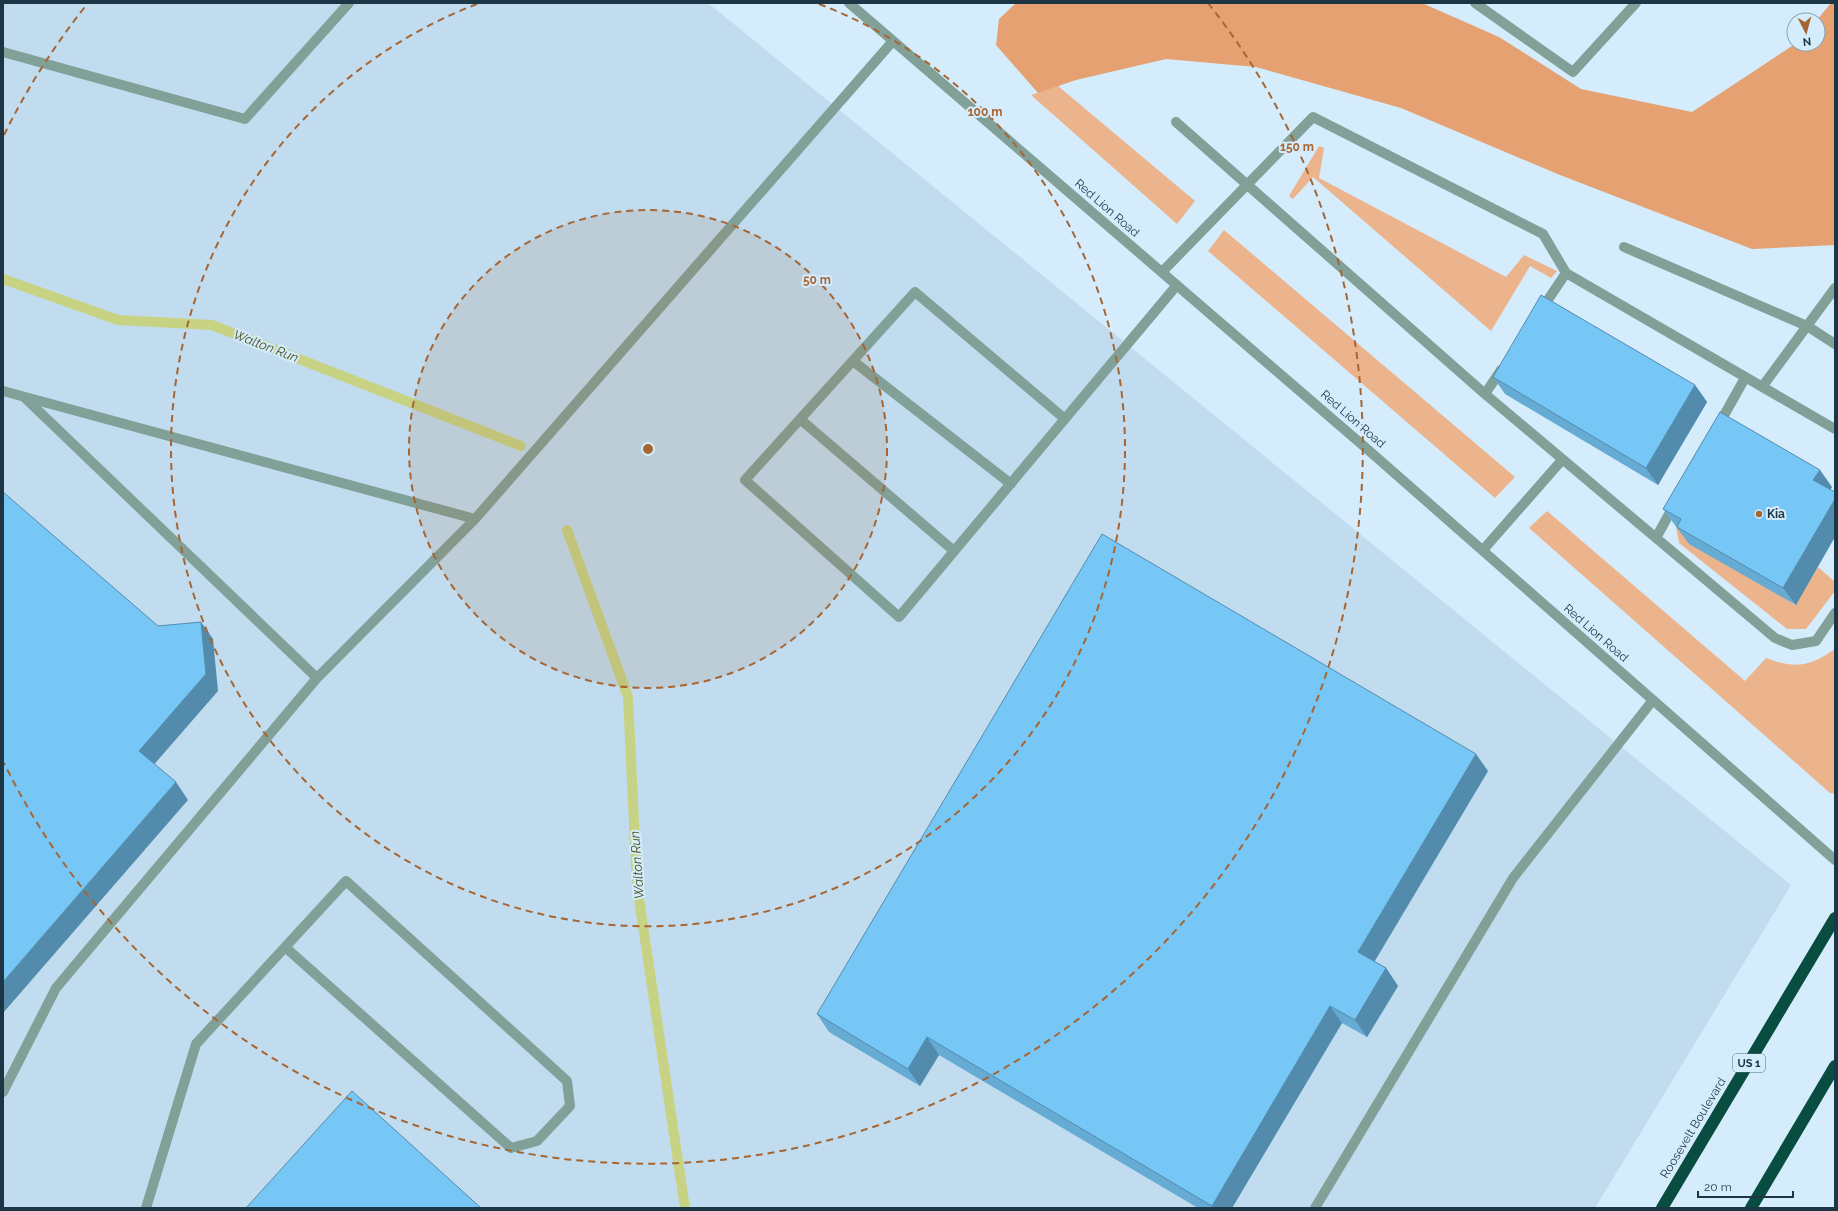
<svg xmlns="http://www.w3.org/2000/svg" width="1838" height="1211" viewBox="0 0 1838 1211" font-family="Raleway,sans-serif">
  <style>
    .built { fill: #c1dcee }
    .green { fill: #ecb48d }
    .forest { fill: #e5a171 }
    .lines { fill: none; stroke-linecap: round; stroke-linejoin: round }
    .stream { stroke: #c7d383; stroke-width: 10 }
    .minor { stroke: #81a097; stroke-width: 10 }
    .highway { stroke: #094c40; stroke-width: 12 }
    .wall { fill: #66abd4 }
    .shaded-wall { fill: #538bac }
    .building { fill: #77c7f6; stroke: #538bac }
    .ring { fill: none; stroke: #a76532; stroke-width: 2; stroke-dasharray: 7 5 }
    .poi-dot { fill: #a76532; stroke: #d4ecfc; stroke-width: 1.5 }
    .labels { text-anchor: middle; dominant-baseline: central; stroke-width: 4; stroke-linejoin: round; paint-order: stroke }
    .shield { fill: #d4ecfc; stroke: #536d7c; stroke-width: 1 }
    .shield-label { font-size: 11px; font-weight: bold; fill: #1c3645 }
    .street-label { font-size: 12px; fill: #1c3645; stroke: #d4ecfc }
    .poi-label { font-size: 12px; font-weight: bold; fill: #1c3645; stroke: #d4ecfc; text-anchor: start }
    .water-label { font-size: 13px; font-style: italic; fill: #4a5117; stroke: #d4ecfc }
    .centre { fill: #a76532; stroke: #d4ecfc; stroke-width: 2 }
    .ring-label { font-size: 12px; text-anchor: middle; font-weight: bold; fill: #a76532; stroke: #d4ecfc; stroke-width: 4; stroke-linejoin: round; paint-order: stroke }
  </style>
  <rect width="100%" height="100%" fill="#d4ecfc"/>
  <path class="built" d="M 3,3 L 708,3 L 1791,885 L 1595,1208 L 3,1208 Z"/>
  <path class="green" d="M 1058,86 L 1195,201 L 1177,224 L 1031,95 Z
    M 1319,146 L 1324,148 L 1319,178 L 1506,277 L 1524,255 L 1557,271 L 1551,278 L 1530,266 L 1491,331 L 1313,177 L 1293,199 L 1289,196 Z
    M 1224,230 L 1515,477 L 1495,498 L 1208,251 Z
    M 1547,511 L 1745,681 L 1766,658 C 1795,669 1809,667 1835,649 L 1835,794 L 1830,793 L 1529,528 Z
    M 1676,526 L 1795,605 L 1818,567 L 1835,582 L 1835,591 L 1806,629 L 1787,629 L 1679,543 Z"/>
  <path class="forest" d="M 1016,3 L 1422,3 L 1499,37 L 1581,89 L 1692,112 L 1795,44 L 1818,44 L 1818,20 L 1817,20 L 1831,3 L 1835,3 L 1835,245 L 1752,249 L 1560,175 L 1401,108 L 1256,67 L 1166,59 L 1076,80 L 1038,93 L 996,45 L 999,19 Z"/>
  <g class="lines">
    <path class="stream" d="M 3,279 L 118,320 L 212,325 L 521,446
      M 567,530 L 628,697 L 637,886 L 685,1208"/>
    <path class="minor" d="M 849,3 L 1366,448 L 1835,860
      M 1475,3 L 1573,72 L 1636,3
      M 3,52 L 245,119 L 349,3
      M 1176,122 L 1485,394
      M 1624,247 L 1807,326 L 1835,344
      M 1162,272 L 1313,117 L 1543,234 L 1566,273 L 1835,429
      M 1541,310 L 1566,273
      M 853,361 L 1011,484
      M 1501,370 L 1485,394 L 1775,638 L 1792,645 L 1816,641 L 1835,613
      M 1762,387 L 1835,288
      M 3,391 L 475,519 L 893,41
      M 24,397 L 317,678 L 475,519
      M 800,419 L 954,551
      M 1065,419 L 915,292 L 745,480 L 899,617 L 1177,285
      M 1718,426 L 1745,378
      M 1656,538 L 1674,505
      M 1483,550 L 1562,460
      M 3,1092 L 56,988 L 317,678
      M 146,1208 L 196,1044 L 346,881 L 567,1081 L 570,1106 L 537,1141 L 511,1148 L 285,947
      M 1315,1208 L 1513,878 L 1653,700"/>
    <path class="highway" d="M 1662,1208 L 1835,918
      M 1751,1208 L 1835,1066"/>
  </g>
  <path class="wall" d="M 1493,377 L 1695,385 L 1707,402 L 1658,485 L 1505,394 Z
    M 1832,487 L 1830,489 L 1796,605 L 1689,544 L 1663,509 Z
    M 1488,771 L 1374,962 L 1386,968 L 1398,986 L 1367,1037 L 1342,1023 L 1232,1208 L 1198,1208 L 939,1055 L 920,1086 L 829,1032 L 817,1014 Z"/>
  <path class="shaded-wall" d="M 1695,385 L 1707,402 L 1658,485 L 1646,468 Z
    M 1820,470 L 1832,487 L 1826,497 L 1813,480 Z
    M 1835,499 L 1835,537 L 1796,605 L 1783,588 Z
    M 201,622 L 213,639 L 218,691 L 151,768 L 139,751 Z
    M 1476,754 L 1488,771 L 1370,969 L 1358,952 Z
    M 176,782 L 188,800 L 3,1013 L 3,982 Z
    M 1386,968 L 1398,986 L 1367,1037 L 1355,1020 Z
    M 1330,1006 L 1342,1023 L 1232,1208 L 1213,1208 L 1212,1206 Z
    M 927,1037 L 939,1055 L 920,1086 L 908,1069 Z"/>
  <path class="building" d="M 1541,295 L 1695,385 L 1646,468 L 1493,377 Z
    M 1720,412 L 1820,470 L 1813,480 L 1835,492 L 1835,499 L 1783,588 L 1677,527 L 1681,519 L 1663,509 Z
    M 3,492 L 158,626 L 201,622 L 206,674 L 139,751 L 176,782 L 3,982 Z
    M 1102,534 L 1476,754 L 1358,952 L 1386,968 L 1355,1020 L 1330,1006 L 1212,1206 L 927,1037 L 908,1069 L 817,1014 Z
    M 352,1091 L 481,1208 L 246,1208 Z"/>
  <circle cx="648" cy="449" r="239" fill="#a76532" fill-opacity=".12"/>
  <g class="ring">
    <circle cx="648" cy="449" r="239"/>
    <path d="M819 4A477 477 0 1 1 477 4"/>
    <path d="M4 135A716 716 0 0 1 88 3M1208 3A716 716 0 1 1 4 763"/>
  </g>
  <circle class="poi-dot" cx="1759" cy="514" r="4"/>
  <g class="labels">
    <rect class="shield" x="1733" y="1054" width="32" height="18" rx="3"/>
    <g class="shield-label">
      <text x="1749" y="1063">US 1</text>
    </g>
    <g class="street-label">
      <text transform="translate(1107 208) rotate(41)">Red Lion Road</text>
      <text transform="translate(1353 419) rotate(41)">Red Lion Road</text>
      <text transform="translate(1596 633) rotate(41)">Red Lion Road</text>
      <text transform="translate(1693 1128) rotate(-59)">Roosevelt Boulevard</text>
    </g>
    <g class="poi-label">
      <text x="1767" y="514">Kia</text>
    </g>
    <g class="water-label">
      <text transform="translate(266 346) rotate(21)">Walton Run</text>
      <text transform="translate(637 865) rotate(-94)">Walton Run</text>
    </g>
  </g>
  <circle cx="648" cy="449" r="6" class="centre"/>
  <g class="ring-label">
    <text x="985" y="116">100 m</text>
    <text x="1297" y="151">150 m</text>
    <text x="817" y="284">50 m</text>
  </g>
  <rect width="1838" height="1211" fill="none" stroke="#1c3645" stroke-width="8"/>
  <g transform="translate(1806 32) rotate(174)"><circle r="19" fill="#d4ecfc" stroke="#8aa3b3"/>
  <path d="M0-3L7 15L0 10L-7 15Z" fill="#a76532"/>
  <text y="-6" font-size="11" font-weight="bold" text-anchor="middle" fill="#1c3645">N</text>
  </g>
  <path d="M1698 1191v6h95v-6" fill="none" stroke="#1c3645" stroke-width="2"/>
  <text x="1704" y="1191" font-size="12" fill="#1c3645" stroke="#d4ecfc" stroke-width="3" paint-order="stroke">20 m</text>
</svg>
